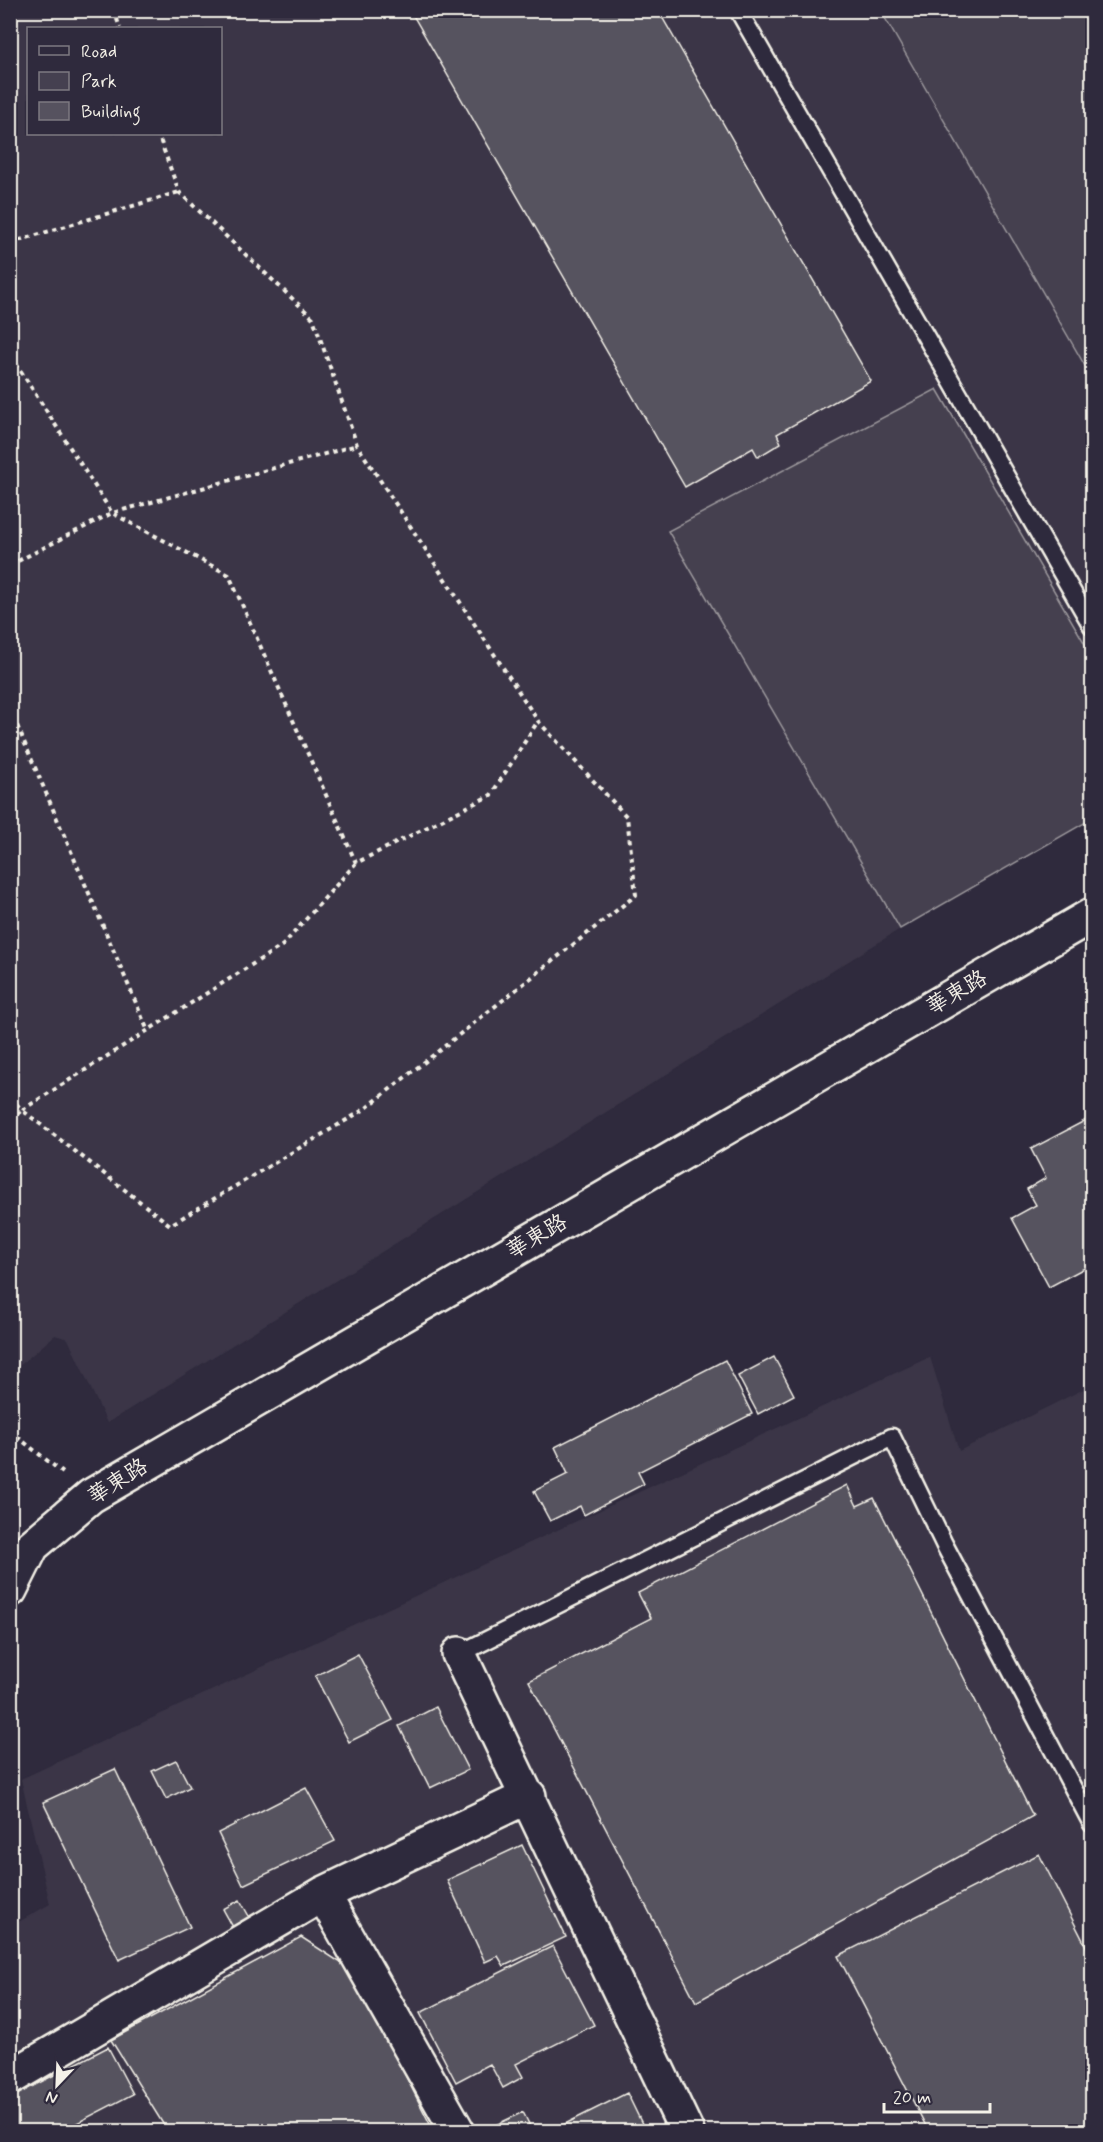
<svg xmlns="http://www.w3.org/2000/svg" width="1103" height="2142" viewBox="0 0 1103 2142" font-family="Mynerve,'LXGW WenKai TC',sans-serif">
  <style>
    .built { fill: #3b3647; fill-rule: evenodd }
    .green { fill: #454050; stroke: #9c989c; stroke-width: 1.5 }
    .building { fill: #56525f; stroke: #f4f1e8; stroke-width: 1.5 }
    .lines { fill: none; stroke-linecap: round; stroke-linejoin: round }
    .service-casing { stroke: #f4f1e8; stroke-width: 21 }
    .minor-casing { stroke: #f4f1e8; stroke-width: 38 }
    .secondary-casing { stroke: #f4f1e8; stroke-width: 38 }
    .path { stroke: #f4f1e8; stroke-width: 4; stroke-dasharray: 4.5 4.5; stroke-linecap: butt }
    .service { stroke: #2f2a3d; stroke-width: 16 }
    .minor { stroke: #2f2a3d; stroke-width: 33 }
    .secondary { stroke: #2f2a3d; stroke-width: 33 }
    .labels { text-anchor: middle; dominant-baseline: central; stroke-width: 5; stroke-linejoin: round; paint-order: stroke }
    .street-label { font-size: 22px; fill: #f4f1e8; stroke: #2f2a3d }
  </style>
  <rect width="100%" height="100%" fill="#2f2a3d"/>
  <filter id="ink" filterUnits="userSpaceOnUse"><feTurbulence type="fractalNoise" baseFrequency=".0167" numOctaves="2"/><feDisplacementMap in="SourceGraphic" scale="12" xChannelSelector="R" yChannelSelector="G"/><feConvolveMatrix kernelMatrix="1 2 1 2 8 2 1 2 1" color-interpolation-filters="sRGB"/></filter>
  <g filter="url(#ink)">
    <path class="built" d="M 11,11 L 1092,11 L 1092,825 L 1086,822 L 900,929 L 107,1423 L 68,1339 L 55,1335 L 11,1373 ZM 28,28 L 220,28 L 220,134 L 28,134 Z
      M 930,1357 L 959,1451 L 1092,1385 L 1092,2131 L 11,2131 L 10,1927 L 50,1904 L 21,1779 Z"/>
    <path class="green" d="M 881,11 L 1092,11 L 1092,378 Z
      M 937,389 L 1092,656 L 1092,825 L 1086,822 L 900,929 L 668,531 Z"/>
    <path class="building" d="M 410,10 L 658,10 L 871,381 L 777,434 L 781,443 L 758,457 L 753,448 L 685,487 Z
      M 1092,1117 L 1092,1264 L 1049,1287 L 1012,1218 L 1036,1205 L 1027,1189 L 1046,1178 L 1031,1149 Z
      M 774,1357 L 794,1395 L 758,1414 L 738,1376 Z
      M 725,1360 L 752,1414 L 638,1472 L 644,1484 L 584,1515 L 580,1506 L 550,1521 L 534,1491 L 568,1474 L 555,1447 Z
      M 847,1485 L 857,1506 L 874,1498 L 1033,1816 L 696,2002 L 529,1681 L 651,1618 L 638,1593 Z
      M 358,1654 L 393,1720 L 349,1742 L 315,1676 Z
      M 436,1707 L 468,1770 L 430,1788 L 399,1726 Z
      M 176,1760 L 190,1787 L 166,1799 L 152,1771 Z
      M 115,1769 L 190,1927 L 119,1960 L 43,1802 Z
      M 306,1788 L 335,1841 L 243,1885 L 218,1833 Z
      M 522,1845 L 566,1937 L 504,1966 L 498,1956 L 485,1962 L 447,1880 Z
      M 1039,1854 L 1092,1958 L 1092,2132 L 929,2132 L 838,1956 Z
      M 240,1900 L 256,1929 L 239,1938 L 223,1909 Z
      M 301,1937 L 352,1970 L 434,2132 L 168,2132 L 111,2040 Z
      M 553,1946 L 594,2025 L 516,2064 L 523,2077 L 503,2088 L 490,2064 L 456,2082 L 420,2013 Z
      M 108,2047 L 133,2094 L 69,2127 L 71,2132 L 10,2132 L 10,2098 Z
      M 627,2093 L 646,2132 L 549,2132 Z
      M 523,2112 L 533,2132 L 491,2132 L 489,2128 Z"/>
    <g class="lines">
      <defs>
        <path id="service" d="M 738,10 L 1092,626
          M 459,1654 L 892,1437 L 944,1544 L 1092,1824"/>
        <path id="minor" d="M 459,1654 L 687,2132
          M 323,1894 L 458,2132
          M 10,2078 L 323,1894 L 529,1796"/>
        <path id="secondary" d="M 10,1590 L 32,1546 L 91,1496 L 1092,915"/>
      </defs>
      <use href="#service" class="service-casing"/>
      <use href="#minor" class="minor-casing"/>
      <use href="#secondary" class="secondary-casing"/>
      <path class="path" d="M 114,10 L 120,28
        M 10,243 L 179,192
        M 10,337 L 15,362 L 112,513 L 229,575 L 356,863
        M 10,565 L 112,513 L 357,445
        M 10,709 L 148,1031
        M 10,1097 L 22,1110 L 283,945 L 356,863 L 491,795 L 538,721
        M 10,1120 L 22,1110 L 170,1225 L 365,1109 L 636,895 L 627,817 L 538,721 L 357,445 L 313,318 L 179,192 L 158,134
        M 10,1431 L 63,1473"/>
      <use href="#service" class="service"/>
      <use href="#minor" class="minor"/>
      <use href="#secondary" class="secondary"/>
    </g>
  </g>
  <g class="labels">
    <g class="street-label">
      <text transform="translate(957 993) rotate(-30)">華東路</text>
      <text transform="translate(537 1237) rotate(-30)">華東路</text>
      <text transform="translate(118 1482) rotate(-32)">華東路</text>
    </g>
  </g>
  <rect width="1103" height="2142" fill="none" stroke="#2f2a3d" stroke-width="36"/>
  <rect x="18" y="18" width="1067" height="2106" fill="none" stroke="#f4f1e8" stroke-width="2" filter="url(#ink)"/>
  <rect x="27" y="27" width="195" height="108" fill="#2f2a3d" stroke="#7e7a81" stroke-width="1.5"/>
  <rect x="39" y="46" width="30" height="9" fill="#2f2a3d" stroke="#7e7a81" stroke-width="1.5"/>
  <text x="81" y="57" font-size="18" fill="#f4f1e8">Road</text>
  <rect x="39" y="72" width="30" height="18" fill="#454050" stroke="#7e7a81" stroke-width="1.5"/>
  <text x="81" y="87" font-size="18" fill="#f4f1e8">Park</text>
  <rect x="39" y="102" width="30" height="18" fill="#56525f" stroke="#7e7a81" stroke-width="1.5"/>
  <text x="81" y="117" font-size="18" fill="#f4f1e8">Building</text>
  <g transform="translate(57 2085) rotate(203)" stroke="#2f2a3d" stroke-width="4.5" paint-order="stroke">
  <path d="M0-4.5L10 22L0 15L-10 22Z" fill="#f4f1e8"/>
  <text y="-9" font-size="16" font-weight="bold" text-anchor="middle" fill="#f4f1e8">N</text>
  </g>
  <path d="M884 2103v9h106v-9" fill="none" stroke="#f4f1e8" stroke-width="3"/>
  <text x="893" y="2103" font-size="18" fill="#f4f1e8" stroke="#2f2a3d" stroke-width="4.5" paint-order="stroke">20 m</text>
</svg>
